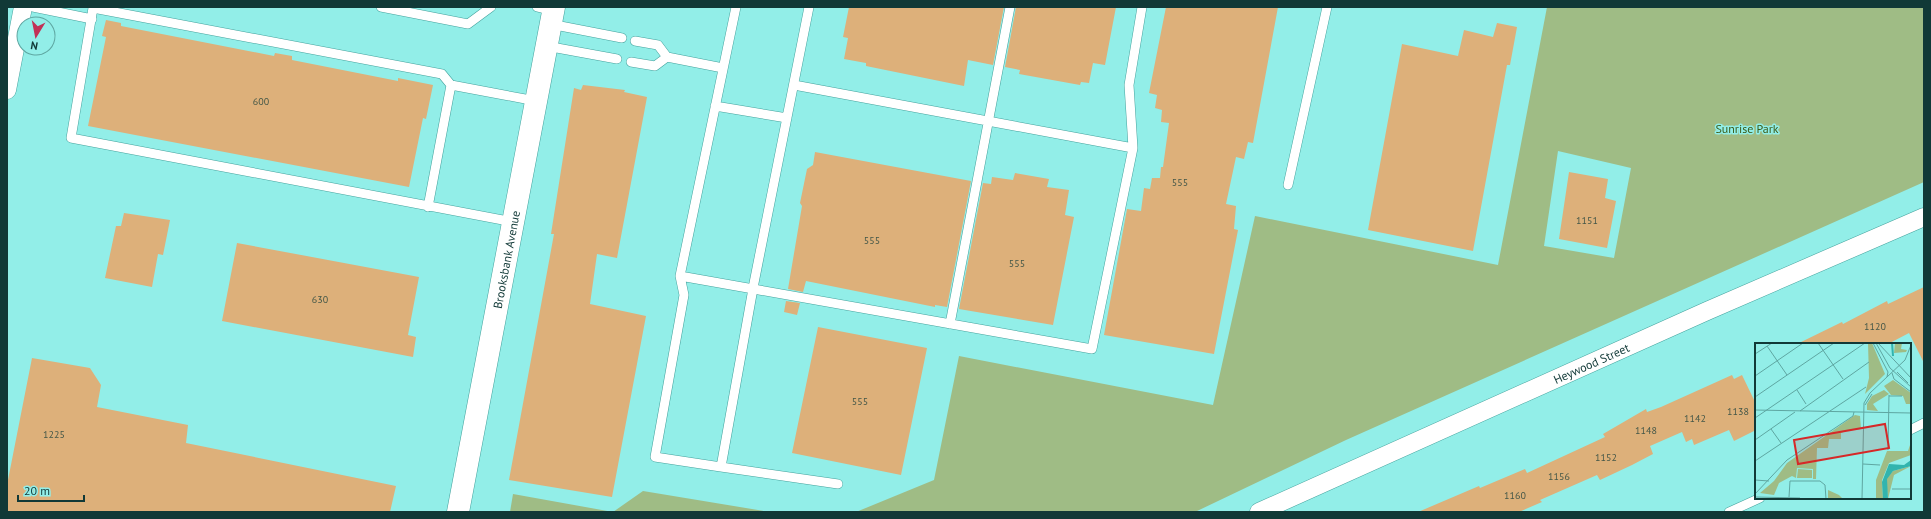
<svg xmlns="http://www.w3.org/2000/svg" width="1931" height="519" viewBox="0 0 1931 519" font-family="'PT Sans',sans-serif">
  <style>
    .green { fill: #9fbc85; fill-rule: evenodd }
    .building { fill: #ddb07a }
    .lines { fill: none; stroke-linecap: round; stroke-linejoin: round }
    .lane-casing { stroke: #44a29d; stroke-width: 10 }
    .street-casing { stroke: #44a29d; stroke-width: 19 }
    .secondary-casing { stroke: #44a29d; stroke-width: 23 }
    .lane { stroke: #fff; stroke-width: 9 }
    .street { stroke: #fff; stroke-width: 18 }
    .secondary { stroke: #fff; stroke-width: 22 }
    .labels { text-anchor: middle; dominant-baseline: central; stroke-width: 3; stroke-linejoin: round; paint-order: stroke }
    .number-label { font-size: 10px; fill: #445748 }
    .park-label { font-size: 12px; fill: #3c5a17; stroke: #92eee8 }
    .street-label { font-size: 12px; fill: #113937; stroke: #92eee8 }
    .inset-river { fill: none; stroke: #32b4ae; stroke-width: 2 }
    .inset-road { fill: none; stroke: #5ea6a1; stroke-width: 1 }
    .view { fill: #d62828; fill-opacity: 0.15; stroke: #d62828; stroke-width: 2 }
    .inset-edge { fill: none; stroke: #113937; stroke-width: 2 }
  </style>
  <rect width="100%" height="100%" fill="#92eee8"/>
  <path class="green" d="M 1547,7 L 1924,7 L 1924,182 L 1346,440 L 1195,512 L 856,512 L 934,480 L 959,356 L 1213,405 L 1255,216 L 1498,265 ZM 1558,151 L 1631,168 L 1614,258 L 1544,246 Z
    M 643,491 L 770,512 L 510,512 L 513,494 L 613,512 Z"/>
  <path class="building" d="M 849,7 L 1004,7 L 993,65 L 968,60 L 964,86 L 866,66 L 866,63 L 844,59 L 848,38 L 843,37 Z
    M 1016,7 L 1116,7 L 1105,65 L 1093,63 L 1089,83 L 1081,82 L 1080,85 L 1019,74 L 1020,70 L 1005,67 Z
    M 1166,7 L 1278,7 L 1253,143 L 1248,142 L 1244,159 L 1236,157 L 1226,204 L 1236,206 L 1234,229 L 1238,230 L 1214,354 L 1104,335 L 1127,209 L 1141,211 L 1144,188 L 1150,189 L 1152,178 L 1160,178 L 1161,167 L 1163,167 L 1169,123 L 1161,122 L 1162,110 L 1155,108 L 1157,95 L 1149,93 Z
    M 106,20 L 121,23 L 121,26 L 274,56 L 275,53 L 292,56 L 292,60 L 398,81 L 398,78 L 433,85 L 426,119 L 423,118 L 409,187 L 88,126 L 106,37 L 102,36 Z
    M 1497,23 L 1517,27 L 1510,65 L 1507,65 L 1473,251 L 1368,230 L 1402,44 L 1458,56 L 1464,30 L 1493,37 Z
    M 583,85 L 625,90 L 624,92 L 647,97 L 617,258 L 597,254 L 590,304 L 646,316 L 612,497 L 509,480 L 554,234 L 551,234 L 574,88 L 581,90 Z
    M 815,152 L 971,181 L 947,307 L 935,305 L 935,307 L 806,281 L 803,292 L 788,289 L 802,206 L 800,203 L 807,169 L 813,165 Z
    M 1569,172 L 1608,179 L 1605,198 L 1616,201 L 1607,248 L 1559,239 Z
    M 1015,173 L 1049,179 L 1047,187 L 1069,190 L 1065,215 L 1074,217 L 1053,325 L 959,309 L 983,183 L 991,184 L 992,177 L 1013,180 Z
    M 124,213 L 170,220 L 163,255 L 158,254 L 152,287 L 105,278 L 116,226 L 121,226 Z
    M 237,243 L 419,277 L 408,335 L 416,337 L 413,357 L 222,321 Z
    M 1924,287 L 1924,363 L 1909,333 L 1888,344 L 1797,344 L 1842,322 L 1843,324 L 1887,301 L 1888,304 Z
    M 786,301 L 800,303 L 797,315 L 784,312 Z
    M 818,327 L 927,348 L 901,475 L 792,453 Z
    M 32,358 L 90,368 L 101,385 L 97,407 L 188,425 L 186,443 L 396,486 L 390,512 L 7,512 L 7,485 Z
    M 1732,375 L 1734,379 L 1742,375 L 1756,404 L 1756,430 L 1734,441 L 1729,430 L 1694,445 L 1692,439 L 1686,442 L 1682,432 L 1650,446 L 1653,454 L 1632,465 L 1600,480 L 1597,475 L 1540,500 L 1542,502 L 1519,512 L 1418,512 L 1479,486 L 1480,488 L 1525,469 L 1527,473 L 1605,437 L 1603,434 L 1646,409 L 1647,412 L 1661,407 Z"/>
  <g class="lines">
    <defs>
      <path id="lane" d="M 33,7 L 92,19
        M 381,7 L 468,24 L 491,7
        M 537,7 L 553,11
        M 736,7 L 680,276 L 684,295 L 655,457 L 721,467 L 754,283 L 809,7
        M 550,24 L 622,38
        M 635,41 L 658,45 L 667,57 L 723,68
        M 546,46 L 617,59
        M 631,62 L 655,66 L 667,57
        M 794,85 L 1133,148
        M 715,106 L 787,118
        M 1288,185 L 1327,7
        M 428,207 L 451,85
        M 513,222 L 71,138 L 93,8 L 442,74 L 451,85 L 536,101
        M 680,276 L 1092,349 L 1133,148 L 1129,85 L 1142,7
        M 950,324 L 1010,7
        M 1910,430 L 1924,423
        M 721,467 L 838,484
        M 1729,512 L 1760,498"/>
      <g id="street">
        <path d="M 7,90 L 23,7"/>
        <path id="s1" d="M 1259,512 L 1707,311 L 1924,217"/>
      </g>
      <g id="secondary">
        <path id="s2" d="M 458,512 L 554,7"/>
      </g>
    </defs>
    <use href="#lane" class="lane-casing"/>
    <use href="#street" class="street-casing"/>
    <use href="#secondary" class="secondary-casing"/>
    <use href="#lane" class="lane"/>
    <use href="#street" class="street"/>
    <use href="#secondary" class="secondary"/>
  </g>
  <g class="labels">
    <g class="number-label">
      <text x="261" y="101">600</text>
      <text x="1180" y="182">555</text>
      <text x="1587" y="220">1151</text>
      <text x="872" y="240">555</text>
      <text x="1017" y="263">555</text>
      <text x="320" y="299">630</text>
      <text x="1875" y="326">1120</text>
      <text x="860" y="401">555</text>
      <text x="1738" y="411">1138</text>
      <text x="1695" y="418">1142</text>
      <text x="1646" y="430">1148</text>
      <text x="54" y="434">1225</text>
      <text x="1606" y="457">1152</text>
      <text x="1559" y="476">1156</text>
      <text x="1515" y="495">1160</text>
    </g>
    <g class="park-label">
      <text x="1747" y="128">Sunrise Park</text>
    </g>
    <g class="street-label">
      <text stroke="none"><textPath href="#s2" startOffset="257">Brooksbank Avenue</textPath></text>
      <text stroke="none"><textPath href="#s1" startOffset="364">Heywood Street</textPath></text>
    </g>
  </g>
  <g transform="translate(1755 343)">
    <rect width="156" height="156" fill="#92eee8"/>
    <path d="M 113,0 L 117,0 L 130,31 L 110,51 L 114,35 ZM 140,0 L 147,0 L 146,6 L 152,7 L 151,9 L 139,10 ZM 138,37 L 156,50 L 156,61 L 151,61 L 148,53 L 136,52 L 129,43 ZM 129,47 L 134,51 L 118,61 L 123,68 L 112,67 L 112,61 L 117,53 ZM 100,72 L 105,73 L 106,86 L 91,88 L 86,90 L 86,96 L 74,96 L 73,105 L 62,105 L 61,136 L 58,136 L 58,126 L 42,125 L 41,135 L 37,133 L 24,140 L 19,152 L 5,150 L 19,138 L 32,120 ZM 156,99 L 156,112 L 134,120 L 127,137 L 128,156 L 121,156 L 121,137 L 132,108 L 153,108 ZM 156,123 L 139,132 L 133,156 L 131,136 L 138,128 ZM 43,126 L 57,127 L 57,135 L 42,135 ZM 73,147 L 84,152 L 88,156 L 73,156 Z" fill="#9fbc85"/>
    <path d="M 156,117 L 156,123 L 138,128 L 132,136 L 133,156 L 128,156 L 127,139 L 134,121 L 149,122 Z" fill="#32b4ae"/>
    <path class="inset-river" d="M 137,0 L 138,13"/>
    <path class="inset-road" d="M 63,0 L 88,36M 118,0 L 133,29 L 132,34M 121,0 L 135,25 L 156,44M 123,0 L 156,35M 12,3 L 32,32M 0,11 L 17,0M 142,29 L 153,40M 137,30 L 139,36 L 156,49M 0,33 L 48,0M 42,47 L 51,61M 134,53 L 147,53M 0,54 L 79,0M 110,62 L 117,51M 0,67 L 156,70M 45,68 L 114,19M 0,75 L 110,0M 16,86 L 26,100M 0,97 L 40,69M 133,107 L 134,52M 0,118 L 111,44M 108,121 L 125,122M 0,137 L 14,138M 137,146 L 156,146M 0,151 L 32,117 L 98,73 L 99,69M 0,154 L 45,155M 34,154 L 35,138 L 65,138 L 70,142 L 71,156M 34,156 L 60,156M 107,156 L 109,60 L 115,50 L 150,17 L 156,2"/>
    <path class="view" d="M 130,81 L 134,105 L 43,121 L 39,97 Z"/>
    <rect width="156" height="156" class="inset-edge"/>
  </g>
  <rect width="1931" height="519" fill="none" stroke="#113937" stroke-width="16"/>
  <g transform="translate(36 36) rotate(190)"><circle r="19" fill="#92eee8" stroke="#5ea6a1"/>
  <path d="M0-3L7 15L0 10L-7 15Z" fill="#c13156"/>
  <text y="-6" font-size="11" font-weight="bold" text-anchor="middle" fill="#113937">N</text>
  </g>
  <path d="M18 495v6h66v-6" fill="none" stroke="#113937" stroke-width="2"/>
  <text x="24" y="495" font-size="12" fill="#113937" stroke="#92eee8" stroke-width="3" paint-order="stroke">20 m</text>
</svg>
